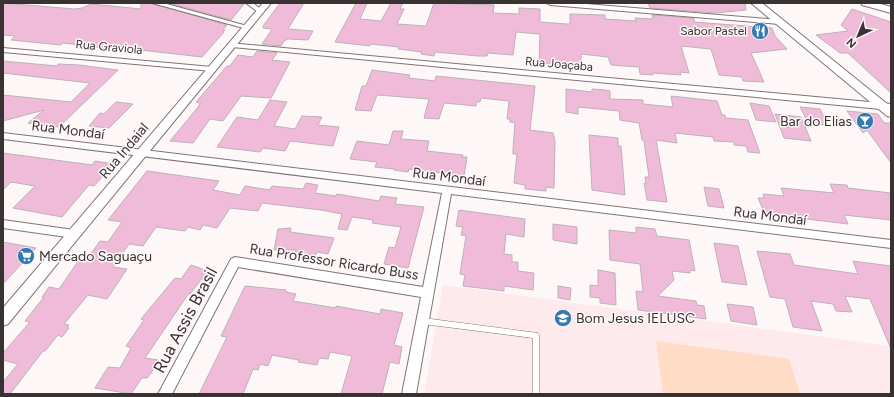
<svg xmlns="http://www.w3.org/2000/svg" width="894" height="397" viewBox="0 0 894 397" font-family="Figtree,sans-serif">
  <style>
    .built { fill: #feeaed }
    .green { fill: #fedcc5 }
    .building { fill: #f0bbd9; stroke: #beb1b8 }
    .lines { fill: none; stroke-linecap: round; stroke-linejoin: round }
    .service-casing { stroke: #817375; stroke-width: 1 }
    .minor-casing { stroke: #817375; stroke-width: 2 }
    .tertiary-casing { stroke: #817375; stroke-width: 2 }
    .secondary-casing { stroke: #817375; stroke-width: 2 }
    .primary-casing { stroke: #817375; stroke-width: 2 }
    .service { fill: #fff; fill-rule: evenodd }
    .minor { fill: #fff; fill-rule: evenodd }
    .tertiary { fill: #fff; fill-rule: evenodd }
    .secondary { fill: #fff; fill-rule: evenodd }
    .primary { fill: #fff; fill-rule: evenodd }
    .labels { text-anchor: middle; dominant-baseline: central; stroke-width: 3; stroke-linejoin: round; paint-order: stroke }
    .far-poi-label { font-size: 12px; fill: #383233; stroke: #fef7f8; text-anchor: end }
    .far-street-label { font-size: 12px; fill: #383233; stroke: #fef7f8 }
    .poi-label { font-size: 14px; fill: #383233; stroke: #fef7f8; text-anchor: start }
    .street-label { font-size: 14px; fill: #383233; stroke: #fef7f8 }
    .near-street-label { font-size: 17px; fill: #383233; stroke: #fef7f8 }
  </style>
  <rect width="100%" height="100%" fill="#fef7f8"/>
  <path class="built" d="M 443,285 L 891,346 L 891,394 L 424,394 Z"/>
  <path class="green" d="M 656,341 L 789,359 L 800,394 L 663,394 Z"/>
  <path class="building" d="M 3,3 L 74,9 L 82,8 L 91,4 L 141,9 L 141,3 L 151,3 L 227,25 L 223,30 L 225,30 L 223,32 L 224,32 L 202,57 L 123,48 L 121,50 L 63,43 L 61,45 L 11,40 L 15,36 L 3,35 Z
    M 169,3 L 245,3 L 231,20 Z
    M 280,3 L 304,3 L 288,29 L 313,31 L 308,40 L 288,39 L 284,41 L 281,46 L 262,44 L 272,29 L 263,28 L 263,26 Z
    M 356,3 L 367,3 L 360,19 L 381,21 L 391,3 L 403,3 L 400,9 L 404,9 L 397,24 L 426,26 L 434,3 L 494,5 L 493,13 L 519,14 L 519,8 L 540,9 L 540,22 L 567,24 L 570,24 L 570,14 L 605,15 L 605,19 L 636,21 L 635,18 L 653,19 L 652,15 L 694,18 L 694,22 L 772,28 L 775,36 L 787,49 L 751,53 L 764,82 L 743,81 L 742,77 L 719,75 L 711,49 L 681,46 L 689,73 L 680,72 L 681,75 L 653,73 L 653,75 L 640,74 L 639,67 L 611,65 L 608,57 L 581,54 L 581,67 L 539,63 L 540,34 L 516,32 L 513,55 L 488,53 L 487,56 L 478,56 L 435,52 L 434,56 L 421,54 L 422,52 L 398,49 L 399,47 L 371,44 L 370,46 L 335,42 Z
    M 648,3 L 745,3 L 746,10 L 716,13 L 650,8 Z
    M 852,9 L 891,22 L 891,93 L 848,53 L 840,53 L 816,35 L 848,31 L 841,25 Z
    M 257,51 L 277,53 L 272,60 L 290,62 L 271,98 L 241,96 L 223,121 L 210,119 L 193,143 L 170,141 L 199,106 L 200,103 L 196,102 L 227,66 L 230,66 L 238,55 L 253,57 Z
    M 3,61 L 57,66 L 58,64 L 79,65 L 118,70 L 59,127 L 28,123 L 44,110 L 3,121 L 3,95 L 71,102 L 90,83 L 3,73 Z
    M 372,70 L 410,75 L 409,78 L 435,81 L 436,76 L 535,86 L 530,130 L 553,133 L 555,141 L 554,188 L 546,187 L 546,191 L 525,189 L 525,185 L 514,183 L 517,154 L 513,154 L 513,149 L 515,123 L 510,122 L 510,119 L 507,119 L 509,101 L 481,98 L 480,102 L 476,102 L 476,106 L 444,103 L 439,119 L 424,118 L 429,99 L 377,95 L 371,111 L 355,110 L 362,86 L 366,86 Z
    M 566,89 L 592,92 L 592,89 L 605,90 L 610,91 L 610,99 L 643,100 L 643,104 L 673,107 L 671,96 L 717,101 L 722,115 L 725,115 L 726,118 L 748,120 L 760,153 L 748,152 L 746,146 L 734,145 L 734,142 L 714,141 L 713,137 L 675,133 L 677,143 L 656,140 L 667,202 L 647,200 L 644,183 L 646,183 L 645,177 L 649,177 L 644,141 L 642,140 L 639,123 L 620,120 L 619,111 L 578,107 L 578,114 L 566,112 Z
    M 270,100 L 287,102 L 274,126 L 295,129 L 302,116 L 322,117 L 318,125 L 339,127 L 333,146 L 290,141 L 285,151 L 263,148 L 260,152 L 217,147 L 237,117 L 258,120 Z
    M 116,102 L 133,104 L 109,128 L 89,126 L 100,113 L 104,114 Z
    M 750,103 L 769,106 L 776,122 L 756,120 Z
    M 800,107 L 820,109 L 828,125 L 809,124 Z
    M 847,111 L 878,114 L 884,123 L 891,123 L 891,163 L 867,130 L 863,133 Z
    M 775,114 L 801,117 L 811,141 L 784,138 Z
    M 393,131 L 403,131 L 401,139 L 429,141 L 427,151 L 463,155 L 462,157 L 467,157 L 464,176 L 409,169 L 408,172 L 394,170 L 394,169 L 375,167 L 377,162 L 350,159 L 357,141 L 389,145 Z
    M 589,135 L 618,138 L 618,146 L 621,146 L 625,195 L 592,190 Z
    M 3,153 L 92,165 L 95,161 L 114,164 L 94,186 L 89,185 L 62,217 L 13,208 L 35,186 L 11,182 L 3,190 Z
    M 147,171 L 219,181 L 213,190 L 240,195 L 245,186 L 270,190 L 272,186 L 303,189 L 306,183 L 318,185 L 315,193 L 336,196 L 337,194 L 379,201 L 381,196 L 397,198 L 395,204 L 424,207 L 408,268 L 384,264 L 389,247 L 395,248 L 401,227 L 372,223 L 373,220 L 352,217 L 347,230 L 338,229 L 342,214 L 321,210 L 262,203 L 258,211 L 230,208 L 217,228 L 203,225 L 200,230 L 188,227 L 185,231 L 156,227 L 143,246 L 129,244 L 113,267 L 127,269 L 107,299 L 88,295 L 64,324 L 69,325 L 67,327 L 69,328 L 62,337 L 58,335 L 45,351 L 43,351 L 10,394 L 3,394 L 3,382 L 18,364 L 3,360 L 3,353 L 30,322 L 25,321 L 44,297 L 42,297 L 49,287 L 59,289 L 79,260 L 86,261 L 100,241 L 108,242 L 122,222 L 108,220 Z
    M 830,184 L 847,185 L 848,188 L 891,193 L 891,220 L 844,215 L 848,224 L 765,214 L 758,198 L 764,198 L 763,194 L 784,196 L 781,188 L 834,193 Z
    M 704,187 L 719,189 L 724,208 L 708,206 Z
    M 459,210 L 525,219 L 524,237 L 506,234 L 504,254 L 512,255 L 512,262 L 518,262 L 518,271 L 534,273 L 533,290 L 504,286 L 504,291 L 463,286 L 465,275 L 460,274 L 466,236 L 461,235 L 463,227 L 456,226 Z
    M 553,224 L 577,227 L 577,244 L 553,240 Z
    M 636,227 L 655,229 L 657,236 L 689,240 L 695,271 L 690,270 L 690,273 L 672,271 L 674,280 L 658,296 L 696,301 L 697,305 L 704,306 L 706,319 L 638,310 L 636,291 L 643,292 L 640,264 L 610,260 L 609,230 L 636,233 Z
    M 291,228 L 290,232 L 334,238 L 328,254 L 317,252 L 315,256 L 295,253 L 296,250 L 274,250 L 278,229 Z
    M 3,242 L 36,248 L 3,284 Z
    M 714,243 L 738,246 L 747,285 L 722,282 Z
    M 757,251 L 790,254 L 794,265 L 858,274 L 853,261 L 891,266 L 891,349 L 870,299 L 845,296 L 852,312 L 836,311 L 833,304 L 811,301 L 822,331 L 793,327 L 785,299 L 770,297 Z
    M 191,265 L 208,271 L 190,294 L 189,293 L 145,358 L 158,360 L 151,373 L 147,378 L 142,378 L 131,394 L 95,388 L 108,367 L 120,368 L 131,348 L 126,346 L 144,320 L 141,319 L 175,278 L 181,279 Z
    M 598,270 L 615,273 L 616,305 L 600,303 L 600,298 L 590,297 L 590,285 L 598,286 Z
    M 245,286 L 286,290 L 286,292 L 296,294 L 293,301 L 336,308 L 336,306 L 380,314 L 381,309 L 403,313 L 394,345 L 402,347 L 399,364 L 390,362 L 382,394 L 341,394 L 352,356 L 330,352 L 328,359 L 319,358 L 317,365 L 298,362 L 299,360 L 272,355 L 268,366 L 260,364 L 258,370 L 253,369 L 243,394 L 199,394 L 227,337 L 221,336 Z
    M 558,286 L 571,288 L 570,300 L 558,298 Z
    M 727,304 L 753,307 L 757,325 L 731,321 Z"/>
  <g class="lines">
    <defs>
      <path id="service" d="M 423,318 L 538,333 L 539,335 L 539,394 L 533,394 L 533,338 L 423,324 L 421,323 L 420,321 L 421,319 Z"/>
      <path id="minor" d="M 152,3 L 163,3 L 251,27 L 247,29 Z
        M 246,3 L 253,3 L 263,11 L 258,12 Z
        M 547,3 L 574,3 L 779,20 L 783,22 L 779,24 L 550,5 Z
        M 229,43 L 891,104 L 891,110 L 232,47 L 229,47 Z
        M 3,48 L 212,67 L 216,69 L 212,71 L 3,52 Z
        M 3,133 L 891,240 L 891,248 L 451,194 L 416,394 L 402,394 L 421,297 L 238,267 L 172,394 L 158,394 L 231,259 L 235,257 L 423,287 L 442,193 L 3,139 Z
        M 3,220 L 74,230 L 78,231 L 79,234 L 78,237 L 74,238 L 3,228 Z"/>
      <path id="tertiary" d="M 263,3 L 271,3 L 8,324 L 3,326 L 3,308 Z"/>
      <path id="secondary" d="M 751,3 L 762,3 L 891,107 L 891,117 L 887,116 Z"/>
      <path id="primary" d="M 861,3 L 878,3 L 891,7 L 891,13 L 862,5 Z"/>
    </defs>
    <use href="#service" class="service-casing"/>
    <use href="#minor" class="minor-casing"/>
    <use href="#tertiary" class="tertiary-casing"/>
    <use href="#secondary" class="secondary-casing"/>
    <use href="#primary" class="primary-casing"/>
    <use href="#service" class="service"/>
    <use href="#minor" class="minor"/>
    <use href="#tertiary" class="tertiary"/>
    <use href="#secondary" class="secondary"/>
    <use href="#primary" class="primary"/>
  </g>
  <defs>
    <symbol id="restaurant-disc" viewBox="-11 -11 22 22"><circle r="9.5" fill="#347aaf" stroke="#fef7f8"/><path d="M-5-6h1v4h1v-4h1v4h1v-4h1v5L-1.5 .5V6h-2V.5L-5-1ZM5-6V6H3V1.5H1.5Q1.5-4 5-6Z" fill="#fff"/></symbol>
    <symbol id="bar-disc" viewBox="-11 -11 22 22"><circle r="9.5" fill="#347aaf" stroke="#fef7f8"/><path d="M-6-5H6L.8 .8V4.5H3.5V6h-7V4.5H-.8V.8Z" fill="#fff"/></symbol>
    <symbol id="supermarket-disc" viewBox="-11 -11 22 22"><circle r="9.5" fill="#347aaf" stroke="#fef7f8"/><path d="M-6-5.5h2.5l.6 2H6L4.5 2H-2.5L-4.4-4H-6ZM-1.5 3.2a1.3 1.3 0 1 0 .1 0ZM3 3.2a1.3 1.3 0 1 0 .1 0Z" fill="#fff"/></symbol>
    <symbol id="school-disc" viewBox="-11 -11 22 22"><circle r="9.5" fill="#347aaf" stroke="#fef7f8"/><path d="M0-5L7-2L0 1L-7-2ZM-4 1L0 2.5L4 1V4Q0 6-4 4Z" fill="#fff"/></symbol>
  </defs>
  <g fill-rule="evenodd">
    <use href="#restaurant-disc" x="750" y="21" width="20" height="20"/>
    <use href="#bar-disc" x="855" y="111" width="20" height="20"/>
    <use href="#supermarket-disc" x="16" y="246" width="20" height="20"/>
    <use href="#school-disc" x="553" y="308" width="20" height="20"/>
  </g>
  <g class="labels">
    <g class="far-poi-label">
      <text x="747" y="31">Sabor Pastel</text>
    </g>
    <g class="far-street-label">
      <text transform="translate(109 47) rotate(5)">Rua Graviola</text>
      <text transform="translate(559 64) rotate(5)">Rua Joaçaba</text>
    </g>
    <g class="poi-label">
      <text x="852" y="121" text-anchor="end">Bar do Elias</text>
      <text x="39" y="256">Mercado Saguaçu</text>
      <text x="576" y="318">Bom Jesus IELUSC</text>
    </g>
    <g class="street-label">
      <text transform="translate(68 130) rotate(7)">Rua Mondaí</text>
      <text transform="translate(124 151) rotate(-50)">Rua Indaial</text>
      <text transform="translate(449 177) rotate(7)">Rua Mondaí</text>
      <text transform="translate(770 216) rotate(7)">Rua Mondaí</text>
      <text transform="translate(334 262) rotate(9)">Rua Professor Ricardo Buss</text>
    </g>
    <g class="near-street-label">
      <text transform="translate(185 320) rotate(-62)">Rua Assis Brasil</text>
    </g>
  </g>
  <rect width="894" height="397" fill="none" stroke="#383233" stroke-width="8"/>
  <g transform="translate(858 36) rotate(224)" stroke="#fef7f8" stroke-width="3" paint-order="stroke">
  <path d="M0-3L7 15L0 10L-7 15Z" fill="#383233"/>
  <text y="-6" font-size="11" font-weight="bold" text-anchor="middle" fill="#383233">N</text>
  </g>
</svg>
